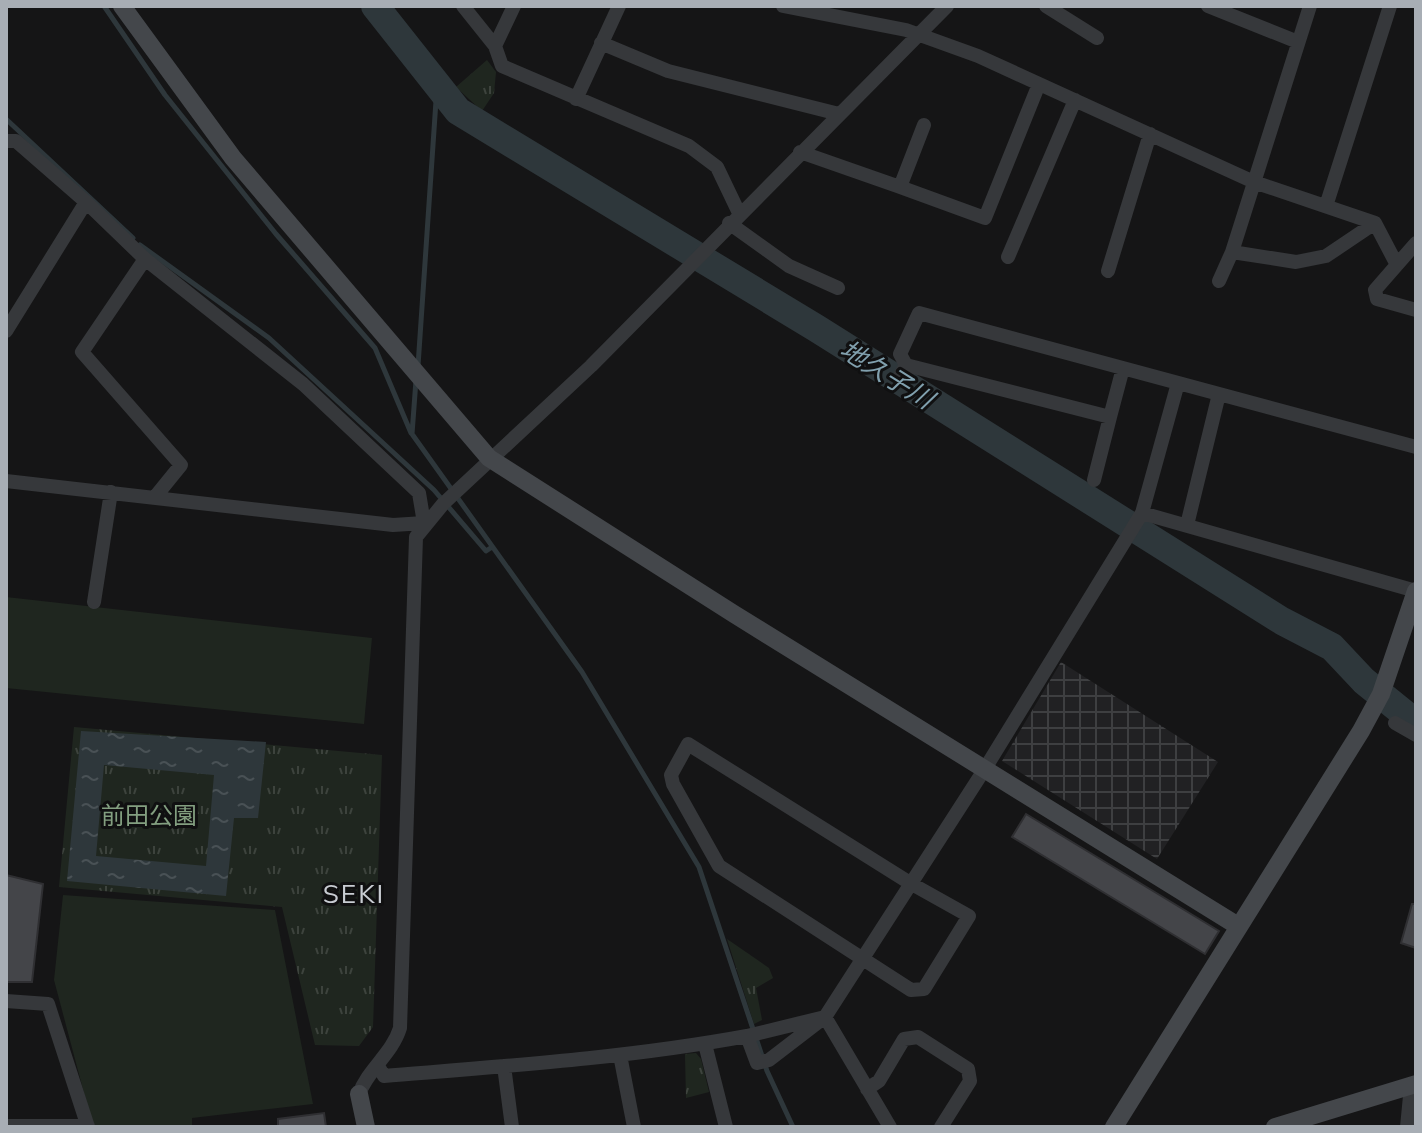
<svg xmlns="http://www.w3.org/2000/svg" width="1422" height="1133" viewBox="0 0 1422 1133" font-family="Mulish,'Noto Sans JP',sans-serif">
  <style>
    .industrial { fill: url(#industrial-grid) }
    .green { fill: #1f261f }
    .park { fill: url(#park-tufts) }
    .water { fill: url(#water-ripples); fill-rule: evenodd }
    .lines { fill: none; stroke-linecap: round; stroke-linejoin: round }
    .stream { stroke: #2e373b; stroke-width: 5 }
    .river { stroke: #2e373b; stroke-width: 28 }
    .building { fill: #444549; stroke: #2f2f32; stroke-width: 2 }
    .street { stroke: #36383b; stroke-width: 14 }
    .secondary { stroke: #44474b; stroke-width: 18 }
    .labels { text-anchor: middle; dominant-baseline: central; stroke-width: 6; stroke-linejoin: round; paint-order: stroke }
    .park-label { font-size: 24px; fill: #839f80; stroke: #101011 }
    .water-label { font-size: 26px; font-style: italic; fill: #81a0ae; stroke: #101011 }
    .neighbourhood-label { font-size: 26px; letter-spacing: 2px; fill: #c8ccd2; stroke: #101011 }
  </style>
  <defs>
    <pattern id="industrial-grid" width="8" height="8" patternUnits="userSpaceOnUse" patternTransform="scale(2)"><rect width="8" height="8" fill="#212123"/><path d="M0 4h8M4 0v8" fill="none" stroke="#3e3f41"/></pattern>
    <pattern id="park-tufts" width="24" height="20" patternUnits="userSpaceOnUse" patternTransform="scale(2)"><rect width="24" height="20" fill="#1f261f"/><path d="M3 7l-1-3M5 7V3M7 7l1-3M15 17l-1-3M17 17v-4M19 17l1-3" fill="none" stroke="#3d433d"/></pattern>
    <pattern id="water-ripples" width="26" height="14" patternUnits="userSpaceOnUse" patternTransform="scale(2)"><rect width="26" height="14" fill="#2e373b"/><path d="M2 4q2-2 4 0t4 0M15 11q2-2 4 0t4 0" fill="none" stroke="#495155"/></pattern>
  </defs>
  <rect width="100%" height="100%" fill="#151516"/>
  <path class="industrial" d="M 1061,662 L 1218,762 L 1157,859 L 1002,761 Z"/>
  <path class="green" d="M 6,597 L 372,638 L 364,724 L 6,688 Z
    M 63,895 L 275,910 L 313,1104 L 192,1118 L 192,1127 L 93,1127 L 54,980 Z"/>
  <path class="park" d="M 487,60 L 496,72 L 494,93 L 482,111 L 456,87 Z
    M 74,727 L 382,755 L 373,1027 L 359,1046 L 315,1045 L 282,907 L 59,887 Z
    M 727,939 L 769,968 L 773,978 L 756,988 L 762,1020 L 754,1024 Z
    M 696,1053 L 701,1059 L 709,1092 L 686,1098 L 685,1054 Z"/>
  <path class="water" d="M 81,731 L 266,742 L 258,818 L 234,818 L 226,896 L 67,881 ZM 104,765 L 214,775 L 206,866 L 96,856 Z"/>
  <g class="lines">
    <path class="stream" d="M 104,6 L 165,95 L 276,234 L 375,348 L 411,433
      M 6,119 L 133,238
      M 140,245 L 269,338 L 434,490 L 486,551 L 492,547
      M 418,366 L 437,86
      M 416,380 L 412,434 L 582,672 L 699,867 L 767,1071 L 793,1127"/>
    <path class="river" d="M 375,6 L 458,111 L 816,328 L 1282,621 L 1332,647 L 1364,681 L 1416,723"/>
  </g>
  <path class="building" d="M 1026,814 L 1219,931 L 1205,954 L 1012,837 Z
    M 6,875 L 43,884 L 32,982 L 6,982 Z
    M 1412,904 L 1416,904 L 1416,948 L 1401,943 Z
    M 324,1113 L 326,1127 L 278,1127 L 278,1119 Z"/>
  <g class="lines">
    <path class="street" d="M 463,6 L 495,46
      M 514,6 L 495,46 L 502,66 L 689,146 L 717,167 L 739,213
      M 783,6 L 906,30 L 978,56 L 1254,182 L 1375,223 L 1397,265
      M 1046,6 L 1097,38
      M 1208,6 L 1298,42
      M 601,43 L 668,71 L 839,114
      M 576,99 L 619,6
      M 924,125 L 900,187 L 985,218 L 1039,84
      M 6,141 L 16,141 L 86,202 L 145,259 L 303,384 L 419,493 L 424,523
      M 800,152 L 900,187
      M 1326,206 L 1390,6
      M 729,223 L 789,266 L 838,288
      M 1416,243 L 1375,290 L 1377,299 L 1416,310
      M 1232,252 L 1296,262 L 1326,256 L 1375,223
      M 1008,257 L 1075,100
      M 145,259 L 82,352 L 181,465 L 155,497
      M 1108,271 L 1150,134
      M 1219,281 L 1232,252 L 1310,6
      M 6,331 L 86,202
      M 906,365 L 1110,417 L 1123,368
      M 901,374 L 906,365 L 900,354 L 919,313 L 1416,447
      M 1094,480 L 1110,417
      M 6,481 L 393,525 L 424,523
      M 1142,513 L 1178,383
      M 1187,525 L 1219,394
      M 94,602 L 111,492
      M 1395,723 L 1416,735
      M 688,744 L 910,883 L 969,916 L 924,989 L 911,990 L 719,866 L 673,784 L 671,775 Z
      M 6,1001 L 48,1004 L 88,1127
      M 747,1036 L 825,1017 L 890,1127
      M 705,1044 L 726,1127
      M 620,1055 L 634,1127
      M 378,1066 L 384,1076 C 506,1066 627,1058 747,1036 L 757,1063 L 769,1060 L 825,1017 L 986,767 L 1142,513 L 1416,591
      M 504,1066 L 512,1127
      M 867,1089 L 879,1081 L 904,1039 L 918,1037 L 968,1069 L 970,1081 L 941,1127
      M 359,1094 C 368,1069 392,1054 400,1028 L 416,537 L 443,504 L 591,366 L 947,6
      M 6,1126 L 88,1126
      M 1407,1127 L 1410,1096 L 1408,1087"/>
    <path class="secondary" d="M 122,6 L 233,158 L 489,458 L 734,614 L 1238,926
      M 359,1094 L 366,1127
      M 1114,1127 L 1361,731 L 1381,694 L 1416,591
      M 1275,1127 L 1416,1084"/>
  </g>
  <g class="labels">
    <g class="park-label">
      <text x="149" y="815">前田公園</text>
    </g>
    <g class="water-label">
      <text transform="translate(887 374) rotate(32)">地久子川</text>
    </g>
    <g class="neighbourhood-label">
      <text x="354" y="893">SEKI</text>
    </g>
  </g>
  <rect width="1422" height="1133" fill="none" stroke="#a8aeb5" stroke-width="16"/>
</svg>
